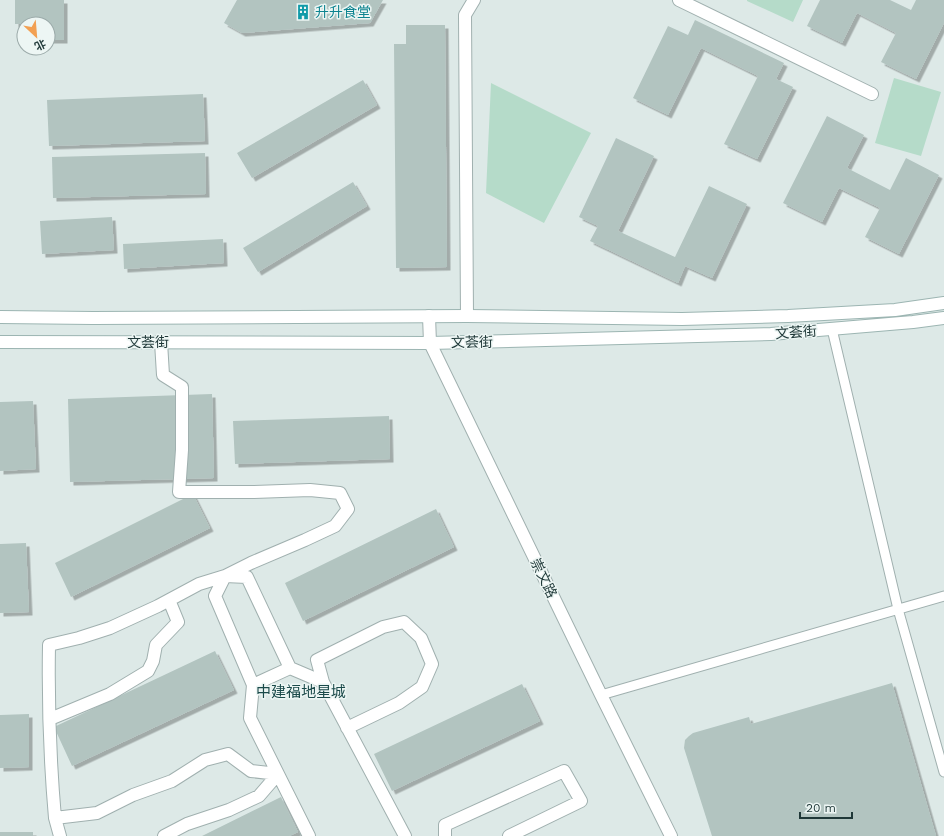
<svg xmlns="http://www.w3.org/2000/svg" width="944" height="836" viewBox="0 0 944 836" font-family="'Work Sans','Noto Sans SC',sans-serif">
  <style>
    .green { fill: #b5dbc9 }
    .building { fill: #b2c4c0; filter: url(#shadow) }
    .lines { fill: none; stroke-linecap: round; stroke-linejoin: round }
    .lane-casing { stroke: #a0b0af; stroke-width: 11 }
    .street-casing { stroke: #a0b0af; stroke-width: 14 }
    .secondary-casing { stroke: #9cb5b2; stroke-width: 14 }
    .lane { stroke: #fff; stroke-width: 9 }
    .street { stroke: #fff; stroke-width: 12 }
    .secondary { stroke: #fff; stroke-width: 12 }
    .labels { text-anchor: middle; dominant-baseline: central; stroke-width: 3; stroke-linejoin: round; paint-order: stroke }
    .culture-label { font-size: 14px; fill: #0d838f; stroke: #edf6f4; text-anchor: start }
    .street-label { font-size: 14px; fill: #1f3838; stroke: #edf6f4 }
    .neighbourhood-label { font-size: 15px; fill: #1b4a4a; stroke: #edf6f4 }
  </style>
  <defs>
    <filter id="shadow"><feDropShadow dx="3.5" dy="3.5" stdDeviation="0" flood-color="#0004"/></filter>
  </defs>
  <rect width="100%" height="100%" fill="#dde9e7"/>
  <path class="green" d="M 747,0 L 803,0 L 793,22 L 747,1 Z
    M 894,78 L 941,92 L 921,156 L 875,143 Z
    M 491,83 L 591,133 L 544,223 L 486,193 Z"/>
  <path class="building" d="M 15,0 L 64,0 L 64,40 L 48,40 L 48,24 L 15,24 Z
    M 237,0 L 383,0 L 370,23 L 242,33 L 224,23 Z
    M 820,0 L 890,0 L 911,10 L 916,0 L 944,0 L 944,23 L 916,79 L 881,62 L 896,33 L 857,13 L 842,43 L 807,26 Z
    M 695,20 L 784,63 L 776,79 L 793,87 L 757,159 L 724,144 L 758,76 L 701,48 L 668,115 L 633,98 L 668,26 L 688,35 Z
    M 406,25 L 445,25 L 447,267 L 396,268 L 394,44 L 406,44 Z
    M 363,80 L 377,105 L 252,178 L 237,153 Z
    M 203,94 L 205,141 L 49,146 L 47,100 Z
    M 827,116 L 864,135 L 847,168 L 890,190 L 906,158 L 939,175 L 899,254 L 865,237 L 880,208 L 839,188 L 822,222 L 783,203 Z
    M 616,138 L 654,156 L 618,231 L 675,257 L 709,186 L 747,204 L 712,278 L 685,266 L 678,283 L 590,241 L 598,226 L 579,217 Z
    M 205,153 L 206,194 L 53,198 L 52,157 Z
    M 353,182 L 367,206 L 258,272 L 243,248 Z
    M 112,217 L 114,250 L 42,254 L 40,221 Z
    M 223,239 L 224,263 L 124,269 L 123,244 Z
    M 212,394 L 214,478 L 70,482 L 68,399 Z
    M 33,401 L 36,469 L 0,471 L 0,402 Z
    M 389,416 L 390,459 L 235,464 L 233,421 Z
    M 193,494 L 210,528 L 71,597 L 55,563 Z
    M 436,509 L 454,547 L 303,621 L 285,583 Z
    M 26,543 L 29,612 L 0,613 L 0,544 Z
    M 215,651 L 234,690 L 72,766 L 54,727 Z
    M 892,683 L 936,836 L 712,836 L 684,748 L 685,740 L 689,736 L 693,733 L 749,717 L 751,724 Z
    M 522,684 L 540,721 L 392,791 L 374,754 Z
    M 29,714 L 29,767 L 0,768 L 0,715 Z
    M 281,797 L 298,832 L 289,836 L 202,836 Z
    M 0,832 L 33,832 L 33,836 L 0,836 Z"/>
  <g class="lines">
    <defs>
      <path id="lane" d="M 832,329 L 898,609 L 944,772
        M 601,695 L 944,596"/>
      <path id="street" d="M 679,0 L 872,94
        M 429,316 L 430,343 L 601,695 L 671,836
        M 467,316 L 465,15 L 474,0
        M 323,682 L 317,660 L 383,627 L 404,622 L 421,638 L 432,664 L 422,687 L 399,703 L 347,728
        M 253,685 L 215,596 L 225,576 L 247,577 L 290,668
        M 50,719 L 110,694 L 148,671 L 153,661 L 156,645 L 178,622 L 169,600
        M 55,818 C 50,761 48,703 49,645 L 79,638 L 110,628 L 158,606 L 199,584 L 225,576 L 251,563 L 305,540 L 335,526 L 348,509 L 340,493 L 310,490 L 254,492 L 179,492 L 182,450 L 182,387 L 163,375 L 161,342
        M 60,836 L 55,818 L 97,813 L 133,795 L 172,781 L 205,760 L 228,754 L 251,771 L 278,774 L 259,796 L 229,810 L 187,824 L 164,836
        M 309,836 L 250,718 L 253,685 L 290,668 L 323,682 L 405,836
        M 445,836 L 445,825 L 564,771 L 581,801 L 509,836"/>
      <path id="secondary" d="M 0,317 L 93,318 L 467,316 L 682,319 L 788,316 L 895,310 L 944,303
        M 0,342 L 430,343 L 771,334 L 913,322 L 944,318"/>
    </defs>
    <use href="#lane" class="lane-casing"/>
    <use href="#street" class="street-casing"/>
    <use href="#secondary" class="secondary-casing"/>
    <use href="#lane" class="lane"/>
    <use href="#street" class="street"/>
    <use href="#secondary" class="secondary"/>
  </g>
  <defs>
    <symbol id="building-bare" viewBox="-9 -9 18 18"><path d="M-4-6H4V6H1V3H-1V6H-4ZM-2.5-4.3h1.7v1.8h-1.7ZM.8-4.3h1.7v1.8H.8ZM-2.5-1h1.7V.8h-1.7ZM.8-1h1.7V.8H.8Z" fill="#0f9aa8" stroke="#edf6f4" stroke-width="2.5" paint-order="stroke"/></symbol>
  </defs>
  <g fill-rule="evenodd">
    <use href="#building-bare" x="292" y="1" width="22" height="22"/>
  </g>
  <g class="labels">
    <g class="culture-label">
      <text x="315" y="12">升升食堂</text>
    </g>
    <g class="street-label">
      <text transform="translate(796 332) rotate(-4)">文荟街</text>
      <text x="148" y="342">文荟街</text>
      <text transform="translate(472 342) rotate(-1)">文荟街</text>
      <text transform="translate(544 578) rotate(64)">崇文路</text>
    </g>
    <g class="neighbourhood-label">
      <text x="301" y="692">中建福地星城</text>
    </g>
  </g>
  <g transform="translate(36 36) rotate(154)"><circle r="19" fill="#edf6f4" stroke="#9baaa9"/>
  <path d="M0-3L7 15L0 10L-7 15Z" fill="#f2a052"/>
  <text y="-6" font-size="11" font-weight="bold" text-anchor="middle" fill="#1f3838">北</text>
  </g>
  <path d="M800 812v6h52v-6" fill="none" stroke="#1f3838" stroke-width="2"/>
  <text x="806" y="812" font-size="12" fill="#1f3838" stroke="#edf6f4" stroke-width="3" paint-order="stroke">20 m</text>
</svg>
